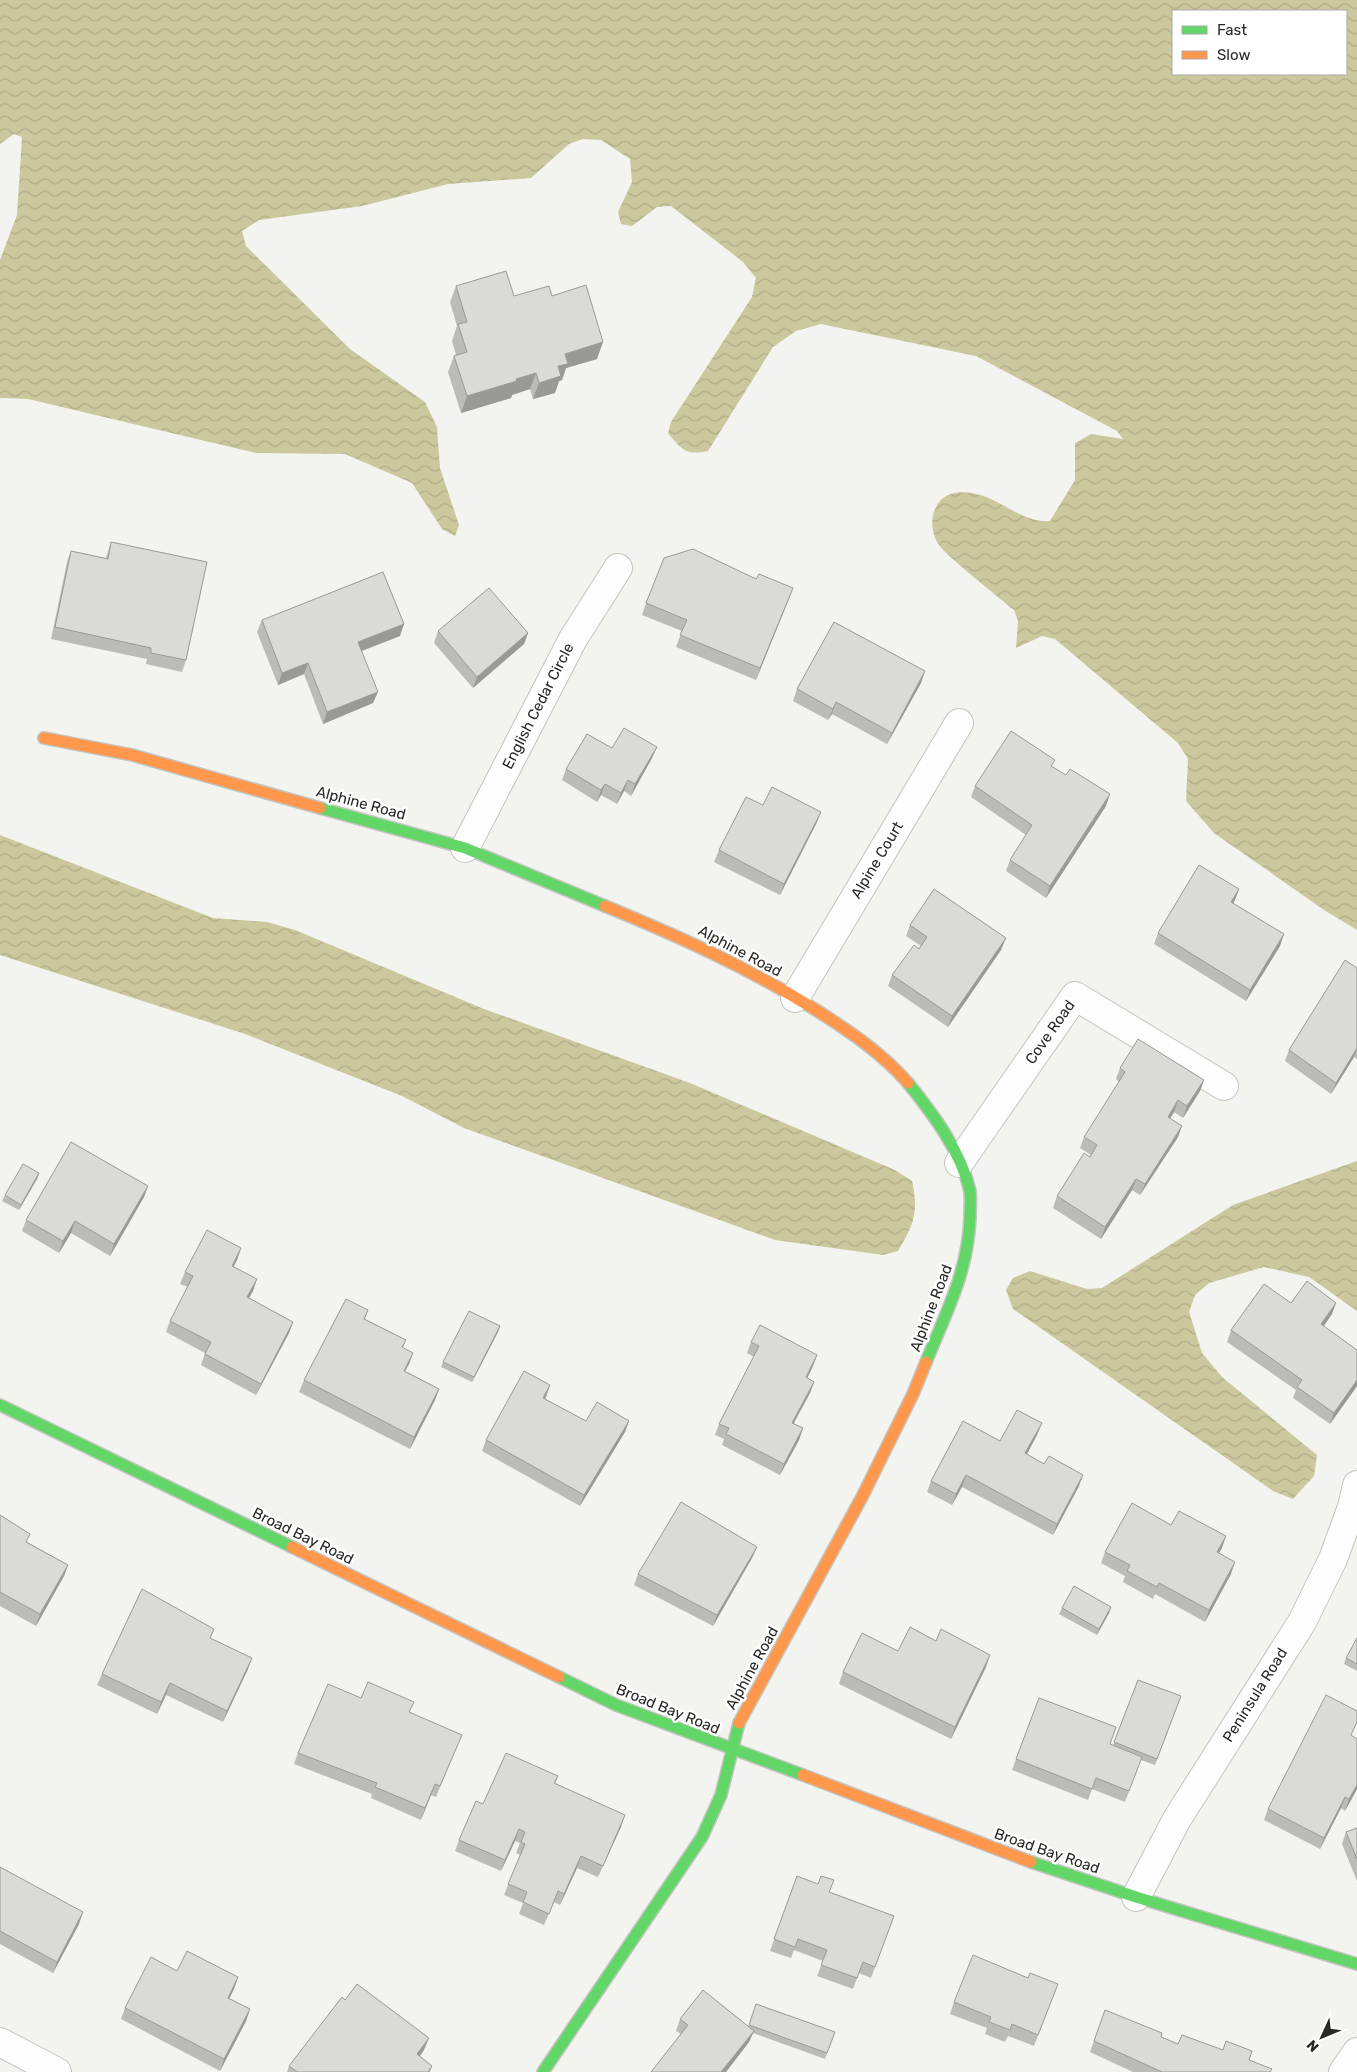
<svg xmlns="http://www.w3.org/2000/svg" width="1357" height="2072" viewBox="0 0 1357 2072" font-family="Rubik,sans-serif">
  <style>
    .water { fill: url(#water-waves); fill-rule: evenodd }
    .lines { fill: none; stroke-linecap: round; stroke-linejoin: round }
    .street-casing { stroke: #c4c4c1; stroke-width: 30 }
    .fast-casing { stroke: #c4c4c1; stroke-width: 14 }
    .slow-casing { stroke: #c4c4c1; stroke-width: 14 }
    .street { stroke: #fdfdfd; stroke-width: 28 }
    .fast { stroke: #63d668; stroke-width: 11 }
    .slow { stroke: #ff974d; stroke-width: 11 }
    .wall { fill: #bbbbb9 }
    .shaded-wall { fill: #999996 }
    .building { fill: #dadad7; stroke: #999996 }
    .labels { text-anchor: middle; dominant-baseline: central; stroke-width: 5; stroke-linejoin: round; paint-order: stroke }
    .street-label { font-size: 15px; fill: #292827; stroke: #fff }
  </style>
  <defs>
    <pattern id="water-waves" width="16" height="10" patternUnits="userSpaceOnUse" patternTransform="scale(1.25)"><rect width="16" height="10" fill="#ccc89e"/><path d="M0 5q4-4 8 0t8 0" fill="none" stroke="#afac88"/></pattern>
  </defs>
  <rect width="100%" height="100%" fill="#f3f3ef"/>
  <path class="water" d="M 0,0 L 1357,0 L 1357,930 L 1324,910 L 1214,833 L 1186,801 L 1188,759 L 1178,743 L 1055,639 L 1042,636 L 1016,648 L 1018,621 L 1014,610 C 1000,598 943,554 937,542 C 930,528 930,512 941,500 C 950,490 968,491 980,495 C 1005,502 1023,523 1050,521 L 1075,480 L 1075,443 L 1091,434 L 1123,439 L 1117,431 L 976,356 L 821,324 L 796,331 L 773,347 L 708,451 C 686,456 681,449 668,433 L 671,422 L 752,297 L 756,278 L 743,262 L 671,206 L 657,207 L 632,226 L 621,224 L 618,212 L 632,182 L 630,159 L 601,140 L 583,139 L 569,144 L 531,178 L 448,184 L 362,206 L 259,220 L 242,231 L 246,246 L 350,349 L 425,402 L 437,427 L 440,468 L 459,525 L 455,536 L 442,529 L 412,483 L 345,454 L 256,453 L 28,399 L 0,398 L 0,260 L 17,215 L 22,137 L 14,134 L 0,144 ZM 1346,11 L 1346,74 L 1173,74 L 1173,11 Z
    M 0,835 L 213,918 L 267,922 L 295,930 L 484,1009 L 690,1083 L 895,1170 L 912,1181 C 919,1211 914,1225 898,1251 L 883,1255 L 775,1240 L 464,1128 L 402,1096 L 245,1034 L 0,955 Z
    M 1357,1161 L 1357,1311 L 1309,1277 L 1264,1267 L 1209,1283 L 1195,1295 L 1189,1312 L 1202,1353 L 1222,1377 L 1317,1455 L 1314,1476 L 1293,1499 L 1273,1491 L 1013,1309 L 1006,1290 L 1013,1278 L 1030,1271 L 1087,1289 L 1102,1288 L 1233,1205 Z"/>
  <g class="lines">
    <defs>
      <path id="street" d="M 465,848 L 573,639 L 618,568
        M 795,998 L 959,723
        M 959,1163 L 1075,996 L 1224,1086
        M 1136,1897 L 1177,1819 L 1302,1622 L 1333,1559 L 1352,1507 L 1357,1485
        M 0,2042 L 57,2072
        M 1343,2072 L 1357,2052"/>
      <path id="fast" d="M 320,808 L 465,848 L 605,906
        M 908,1083 C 933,1114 961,1151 970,1191 C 971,1199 970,1209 970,1218 C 968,1272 946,1313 926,1362
        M 0,1405 L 292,1547
        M 559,1677 L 616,1705 L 803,1775
        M 1031,1862 L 1136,1897 L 1357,1964
        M 543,2072 L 702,1837 L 721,1795 L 739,1723"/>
      <path id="slow" d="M 44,738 L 132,755 L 320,808
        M 605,906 C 678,936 749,968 816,1010 C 849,1031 882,1053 908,1083
        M 292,1547 L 559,1677
        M 739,1723 L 862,1497 L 913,1394 L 926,1362
        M 803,1775 L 1031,1862"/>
    </defs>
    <use href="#street" class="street-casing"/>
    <use href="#fast" class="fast-casing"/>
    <use href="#slow" class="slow-casing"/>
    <use href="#street" class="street"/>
    <use href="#fast" class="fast"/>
    <use href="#slow" class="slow"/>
  </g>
  <path class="wall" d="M 456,286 L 514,296 L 552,296 L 597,359 L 566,368 L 562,380 L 559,381 L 555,393 L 533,399 L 530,389 L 512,395 L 511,398 L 461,413 L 448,372 L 454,356 L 456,355 L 452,341 L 457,326 L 450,302 Z
    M 111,542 L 186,660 L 182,672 L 146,664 L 147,659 L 51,639 L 67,562 L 71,551 L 106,558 Z
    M 756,579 L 793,588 L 756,680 L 676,647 L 682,631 L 642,615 L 646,603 Z
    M 262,620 L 400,636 L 361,651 L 373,703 L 323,724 L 304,674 L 278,685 L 257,632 Z
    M 438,631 L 528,633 L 524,644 L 473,688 L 434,643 Z
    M 921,683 L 887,744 L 832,714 L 828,720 L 793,701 L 797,689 Z
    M 657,747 L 652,758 L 631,796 L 624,791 L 617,804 L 601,795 L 597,802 L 562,780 L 566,769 L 612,748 Z
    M 1053,767 L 1106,806 L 1046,898 L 1006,871 L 1010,860 L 1026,835 L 971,797 L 975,786 Z
    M 763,805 L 821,812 L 816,824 L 780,895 L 714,862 L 719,850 Z
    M 1239,889 L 1233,904 L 1280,946 L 1246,1001 L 1154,944 L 1158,933 Z
    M 910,925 L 1001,950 L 948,1027 L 888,986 L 892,975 L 921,946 L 906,936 Z
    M 1357,968 L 1357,1059 L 1354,1057 L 1331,1094 L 1285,1061 L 1289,1050 Z
    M 1120,1068 L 1204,1080 L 1200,1091 L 1183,1118 L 1174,1112 L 1170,1118 L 1178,1137 L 1140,1195 L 1132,1190 L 1101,1239 L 1053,1208 L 1057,1196 L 1091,1155 L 1080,1148 L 1084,1137 L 1119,1082 L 1116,1079 Z
    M 39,1173 L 37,1179 L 19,1210 L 2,1201 L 5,1195 Z
    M 148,1186 L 144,1197 L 110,1256 L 71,1233 L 59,1253 L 22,1231 L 26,1220 Z
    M 241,1248 L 237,1260 L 233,1267 L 253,1291 L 249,1298 L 293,1322 L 289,1333 L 256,1395 L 201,1365 L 205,1353 L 166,1332 L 170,1321 L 188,1287 L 180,1284 L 185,1272 Z
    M 1291,1303 L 1332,1314 L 1323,1326 L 1357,1350 L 1357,1386 L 1330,1424 L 1293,1398 L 1296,1390 L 1227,1342 L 1231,1330 Z
    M 368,1310 L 365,1319 L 406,1340 L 403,1348 L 413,1353 L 409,1364 L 405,1371 L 439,1389 L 435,1400 L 410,1449 L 299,1392 L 304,1380 Z
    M 500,1326 L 498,1332 L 472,1382 L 441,1367 L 443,1362 Z
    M 751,1342 L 817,1355 L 813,1366 L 807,1378 L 814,1382 L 810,1393 L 793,1423 L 803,1428 L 799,1440 L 780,1475 L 722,1445 L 724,1439 L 715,1435 L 719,1424 L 754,1357 L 747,1353 Z
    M 550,1385 L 545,1399 L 586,1421 L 629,1421 L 625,1432 L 580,1506 L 482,1451 L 486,1440 Z
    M 1037,1435 L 1027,1454 L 1079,1486 L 1053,1535 L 962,1487 L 952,1505 L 927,1492 L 931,1481 L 1000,1441 Z
    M 0,1515 L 27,1542 L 68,1565 L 64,1576 L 36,1626 L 0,1606 Z
    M 1171,1525 L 1222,1548 L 1219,1553 L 1231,1574 L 1205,1622 L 1155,1594 L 1153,1599 L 1123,1582 L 1125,1576 L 1101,1563 L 1105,1552 Z
    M 757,1547 L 752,1558 L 713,1626 L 634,1585 L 638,1574 Z
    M 1111,1607 L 1109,1613 L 1097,1635 L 1059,1614 L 1062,1608 Z
    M 210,1638 L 248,1669 L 223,1722 L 166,1695 L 157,1714 L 97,1685 L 102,1674 Z
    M 1357,1638 L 1357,1671 L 1344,1664 L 1346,1658 Z
    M 898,1651 L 986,1667 L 951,1739 L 839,1684 L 843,1672 Z
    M 1138,1680 L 1181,1696 L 1155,1765 L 1141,1760 L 1125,1802 L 1092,1789 L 1088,1800 L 1012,1770 L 1039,1698 L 1110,1744 L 1113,1746 Z
    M 361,1698 L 410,1713 L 457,1746 L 436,1797 L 431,1795 L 421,1820 L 371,1798 L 372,1794 L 294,1764 L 298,1753 Z
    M 1352,1736 L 1357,1739 L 1357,1789 L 1345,1811 L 1341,1808 L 1320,1849 L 1264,1820 L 1268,1809 Z
    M 558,1776 L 555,1784 L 621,1827 L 598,1877 L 577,1868 L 560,1905 L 554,1902 L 544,1925 L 519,1914 L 523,1903 L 504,1895 L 520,1855 L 516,1853 L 520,1843 L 515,1841 L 501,1871 L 455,1851 L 459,1840 L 483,1804 Z
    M 1357,1828 L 1357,1881 L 1342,1844 L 1346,1832 Z
    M 0,1867 L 79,1924 L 53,1973 L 0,1944 Z
    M 797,1876 L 829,1892 L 894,1916 L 871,1978 L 859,1973 L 853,1989 L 817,1976 L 823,1961 L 794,1950 L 791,1958 L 770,1951 Z
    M 177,1971 L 238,1977 L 234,1989 L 229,1999 L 250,2009 L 246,2021 L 220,2071 L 121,2019 L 125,2008 Z
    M 1028,1978 L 1058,1984 L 1034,2046 L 1008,2036 L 1005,2042 L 985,2034 L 987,2028 L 950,2014 L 954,2002 Z
    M 756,2004 L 835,2032 L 825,2059 L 753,2033 L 749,2042 L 726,2072 L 651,2072 L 681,2034 L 676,2031 L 680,2019 L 749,2027 Z
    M 1105,2010 L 1161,2037 L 1178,2044 L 1270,2072 L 1133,2072 L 1090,2052 Z
    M 424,2050 L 420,2056 L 432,2066 L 430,2072 L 287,2072 L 289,2066 Z"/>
  <path class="shaded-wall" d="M 603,342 L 597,359 L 566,368 L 562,380 L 559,381 L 555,393 L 533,399 L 539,383 L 558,366 L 565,354 Z
    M 536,373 L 530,389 L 512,395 L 511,398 L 461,413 L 467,396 L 516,379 Z
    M 793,588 L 789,599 L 756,680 L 760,668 Z
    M 404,624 L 400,636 L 354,654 L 358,642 Z
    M 528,633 L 524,644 L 473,688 L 477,677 Z
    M 308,663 L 304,674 L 278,685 L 282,673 Z
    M 925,671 L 921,683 L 887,744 L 892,733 Z
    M 378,692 L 373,703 L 323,724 L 327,712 Z
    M 836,702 L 832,714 L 828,720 L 833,709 Z
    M 657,747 L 652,758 L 631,796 L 635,784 Z
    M 628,780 L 624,791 L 617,804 L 621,793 Z
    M 605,784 L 601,795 L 597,802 L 601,790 Z
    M 1110,794 L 1106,806 L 1046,898 L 1050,886 Z
    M 821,812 L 816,824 L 780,895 L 784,884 Z
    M 1239,889 L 1235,900 L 1227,914 L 1231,902 Z
    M 1284,934 L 1280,946 L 1246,1001 L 1250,990 Z
    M 1006,938 L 1001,950 L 948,1027 L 952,1016 Z
    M 1357,1048 L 1354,1057 L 1331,1094 L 1336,1083 Z
    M 1204,1080 L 1200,1091 L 1183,1118 L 1187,1106 Z
    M 1178,1100 L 1174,1112 L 1164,1128 L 1168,1117 Z
    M 1182,1126 L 1178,1137 L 1140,1195 L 1145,1184 Z
    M 39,1173 L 37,1179 L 19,1210 L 21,1205 Z
    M 1136,1179 L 1132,1190 L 1101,1239 L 1105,1227 Z
    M 148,1186 L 144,1197 L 110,1256 L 114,1244 Z
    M 75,1221 L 71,1233 L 59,1253 L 63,1241 Z
    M 241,1248 L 237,1260 L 228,1277 L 232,1266 Z
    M 257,1279 L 253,1291 L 243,1308 L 247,1297 Z
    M 1336,1303 L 1332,1314 L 1317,1336 L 1321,1324 Z
    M 293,1322 L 289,1333 L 256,1395 L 261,1384 Z
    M 500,1326 L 498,1332 L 472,1382 L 474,1377 Z
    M 413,1353 L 409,1364 L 399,1382 L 404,1371 Z
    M 817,1355 L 813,1366 L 802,1389 L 806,1377 Z
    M 1357,1380 L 1357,1386 L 1330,1424 L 1334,1413 Z
    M 814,1382 L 810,1393 L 788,1434 L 792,1423 Z
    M 550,1385 L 546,1397 L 539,1409 L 543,1398 Z
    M 439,1389 L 435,1400 L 410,1449 L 414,1437 Z
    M 629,1421 L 625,1432 L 580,1506 L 584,1495 Z
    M 1042,1423 L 1037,1435 L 1021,1465 L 1025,1453 Z
    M 803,1428 L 799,1440 L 780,1475 L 784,1464 Z
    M 966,1475 L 962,1487 L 952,1505 L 956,1494 Z
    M 1083,1475 L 1079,1486 L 1053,1535 L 1057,1524 Z
    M 1226,1536 L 1222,1548 L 1213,1563 L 1217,1552 Z
    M 757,1547 L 752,1558 L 713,1626 L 717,1615 Z
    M 1235,1562 L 1231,1574 L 1205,1622 L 1209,1610 Z
    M 68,1565 L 64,1576 L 36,1626 L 40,1614 Z
    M 1111,1607 L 1109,1613 L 1097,1635 L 1099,1629 Z
    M 990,1655 L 986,1667 L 951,1739 L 955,1727 Z
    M 252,1658 L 248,1669 L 223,1722 L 227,1711 Z
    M 170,1683 L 166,1695 L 157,1714 L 161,1702 Z
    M 435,1784 L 431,1795 L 421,1820 L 425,1808 Z
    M 1357,1785 L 1357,1789 L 1345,1811 L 1349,1799 Z
    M 1345,1797 L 1341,1808 L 1320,1849 L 1324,1838 Z
    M 625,1815 L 621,1827 L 598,1877 L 603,1866 Z
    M 519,1829 L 515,1841 L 501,1871 L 505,1860 Z
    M 581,1856 L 577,1868 L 560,1905 L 564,1894 Z
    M 83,1912 L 79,1924 L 53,1973 L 57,1962 Z
    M 238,1977 L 234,1989 L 224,2009 L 228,1998 Z
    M 250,2009 L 246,2021 L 220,2071 L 224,2059 Z
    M 754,2031 L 749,2042 L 726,2072 L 721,2072 Z
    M 429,2038 L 424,2050 L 413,2065 L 417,2054 Z"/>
  <path class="building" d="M 506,271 L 514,296 L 549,286 L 552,296 L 586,285 L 603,342 L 565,354 L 568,364 L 558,366 L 561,376 L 539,383 L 536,373 L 516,379 L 517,381 L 467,396 L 454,356 L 467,352 L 458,324 L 467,322 L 456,286 Z
    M 111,542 L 207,562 L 186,660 L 151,653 L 151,648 L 55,627 L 71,551 L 108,559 Z
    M 693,549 L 756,579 L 759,574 L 793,588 L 760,668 L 680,635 L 687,620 L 646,603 L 664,558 Z
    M 383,572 L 404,624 L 358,642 L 378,692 L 327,712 L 308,663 L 282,673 L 262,620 Z
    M 489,588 L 528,633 L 477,677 L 438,631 Z
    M 834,622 L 925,671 L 892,733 L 836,702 L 833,709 L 797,689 Z
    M 624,728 L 657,747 L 635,784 L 628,780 L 621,793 L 605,784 L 601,790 L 566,769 L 587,734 L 612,748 Z
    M 1011,731 L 1055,760 L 1051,766 L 1066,775 L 1070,769 L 1110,794 L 1050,886 L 1010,860 L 1032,825 L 975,786 Z
    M 772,787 L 821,812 L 784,884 L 719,850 L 746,797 L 763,805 Z
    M 1199,865 L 1239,889 L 1231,902 L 1284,934 L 1250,990 L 1158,933 Z
    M 934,889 L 1006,938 L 952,1016 L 892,975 L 914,945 L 919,949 L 927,937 L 910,925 Z
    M 1345,960 L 1357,968 L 1357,1048 L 1336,1083 L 1289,1050 Z
    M 1138,1039 L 1204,1080 L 1187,1106 L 1178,1100 L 1168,1117 L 1182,1126 L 1145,1184 L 1136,1179 L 1105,1227 L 1057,1196 L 1084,1153 L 1090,1157 L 1097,1145 L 1084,1137 L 1125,1072 L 1120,1068 Z
    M 71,1142 L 148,1186 L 114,1244 L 75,1221 L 63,1241 L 26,1220 Z
    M 23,1164 L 39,1173 L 21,1205 L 5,1195 Z
    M 207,1230 L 241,1248 L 232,1266 L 257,1279 L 247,1297 L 293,1322 L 261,1384 L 205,1354 L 211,1342 L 170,1321 L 193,1276 L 185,1272 Z
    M 1307,1281 L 1336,1303 L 1321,1324 L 1357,1350 L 1357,1380 L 1334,1413 L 1297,1387 L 1302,1380 L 1231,1330 L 1264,1284 L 1291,1303 Z
    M 346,1299 L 368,1310 L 364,1319 L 406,1340 L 402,1347 L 413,1353 L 404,1371 L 439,1389 L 414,1437 L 304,1380 Z
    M 469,1311 L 500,1326 L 474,1377 L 443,1362 Z
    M 760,1325 L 817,1355 L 806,1377 L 814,1382 L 792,1423 L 803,1428 L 784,1464 L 726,1434 L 729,1428 L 719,1424 L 759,1346 L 751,1342 Z
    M 524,1371 L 550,1385 L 543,1398 L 586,1421 L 597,1402 L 629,1421 L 584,1495 L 486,1440 Z
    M 1017,1410 L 1042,1423 L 1025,1453 L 1044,1464 L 1049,1456 L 1083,1475 L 1057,1524 L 966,1475 L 956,1494 L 931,1481 L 963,1421 L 1000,1441 Z
    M 681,1502 L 757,1547 L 717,1615 L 638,1574 Z
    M 1132,1503 L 1171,1525 L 1179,1511 L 1226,1536 L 1217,1552 L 1235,1562 L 1209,1610 L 1159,1583 L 1157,1587 L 1127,1571 L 1130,1565 L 1105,1552 Z
    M 0,1515 L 30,1534 L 26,1542 L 68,1565 L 40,1614 L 0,1592 Z
    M 1074,1586 L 1111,1607 L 1099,1629 L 1062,1608 Z
    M 142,1589 L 214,1629 L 210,1638 L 252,1658 L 227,1711 L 170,1683 L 161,1702 L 102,1674 Z
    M 910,1627 L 936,1641 L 941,1629 L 990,1655 L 955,1727 L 843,1672 L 862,1633 L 898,1651 Z
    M 1357,1638 L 1357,1664 L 1346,1658 Z
    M 1138,1680 L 1181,1696 L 1157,1759 L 1114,1742 Z
    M 368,1682 L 414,1702 L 409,1712 L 462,1735 L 440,1786 L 435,1784 L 425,1808 L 375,1787 L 377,1783 L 298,1753 L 328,1684 L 361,1698 Z
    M 1326,1695 L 1357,1711 L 1357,1722 L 1351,1735 L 1357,1739 L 1357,1785 L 1349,1799 L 1345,1797 L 1324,1838 L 1268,1809 Z
    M 1039,1698 L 1116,1727 L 1110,1744 L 1142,1757 L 1129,1791 L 1096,1778 L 1092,1789 L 1016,1759 Z
    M 506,1753 L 558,1776 L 554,1783 L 625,1815 L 603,1866 L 581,1856 L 564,1894 L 558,1891 L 549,1914 L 523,1902 L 527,1892 L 508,1884 L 525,1844 L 521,1842 L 525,1832 L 519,1829 L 505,1860 L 459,1840 L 476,1801 L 483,1804 Z
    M 1357,1828 L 1357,1859 L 1346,1832 Z
    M 0,1867 L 83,1912 L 57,1962 L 0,1931 Z
    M 797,1876 L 818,1884 L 821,1876 L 834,1880 L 829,1892 L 894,1916 L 875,1967 L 863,1962 L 857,1978 L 821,1965 L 827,1950 L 798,1939 L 795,1947 L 774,1939 Z
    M 187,1951 L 238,1977 L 228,1998 L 250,2009 L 224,2059 L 125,2008 L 151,1957 L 177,1971 Z
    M 973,1955 L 1028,1978 L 1030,1973 L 1058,1984 L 1038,2035 L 1012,2024 L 1010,2030 L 989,2022 L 991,2017 L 954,2002 Z
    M 357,1984 L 429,2038 L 417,2054 L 432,2066 L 428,2072 L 297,2072 L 289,2066 L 342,1997 L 345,2000 Z
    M 703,1990 L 754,2031 L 721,2072 L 651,2072 L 688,2025 L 680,2019 Z
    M 756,2004 L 835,2032 L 827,2053 L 749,2025 Z
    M 1105,2010 L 1162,2033 L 1161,2037 L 1178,2044 L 1182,2035 L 1223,2050 L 1226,2041 L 1252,2051 L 1249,2060 L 1272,2069 L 1270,2072 L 1162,2072 L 1094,2041 Z"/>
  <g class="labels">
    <g class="street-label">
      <text transform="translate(538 706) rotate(-63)">English Cedar Circle</text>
      <text transform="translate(361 803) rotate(15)">Alphine Road</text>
      <text transform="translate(877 860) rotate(-59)">Alpine Court</text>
      <text transform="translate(740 951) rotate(28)">Alphine Road</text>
      <text transform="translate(1050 1032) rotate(-55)">Cove Road</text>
      <text transform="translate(931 1308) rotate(-69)">Alphine Road</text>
      <text transform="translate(303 1536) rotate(26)">Broad Bay Road</text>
      <text transform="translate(752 1668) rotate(-61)">Alphine Road</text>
      <text transform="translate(1255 1695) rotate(-58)">Peninsula Road</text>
      <text transform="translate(668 1709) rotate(22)">Broad Bay Road</text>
      <text transform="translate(1047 1851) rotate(19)">Broad Bay Road</text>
    </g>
  </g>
  <rect x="1172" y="10" width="175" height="65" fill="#ffffff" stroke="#a9a9a9"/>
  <rect x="1182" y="26" width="25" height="8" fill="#63d668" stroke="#a9a9a9"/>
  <text x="1217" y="35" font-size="15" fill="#292827">Fast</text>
  <rect x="1182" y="51" width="25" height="8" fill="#ff974d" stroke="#a9a9a9"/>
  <text x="1217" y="60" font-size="15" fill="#292827">Slow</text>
  <g transform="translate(1322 2037) rotate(226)" stroke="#ffffff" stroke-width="4" paint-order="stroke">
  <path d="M0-4L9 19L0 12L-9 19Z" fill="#292827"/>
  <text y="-8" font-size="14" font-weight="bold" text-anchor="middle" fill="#292827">N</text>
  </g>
</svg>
